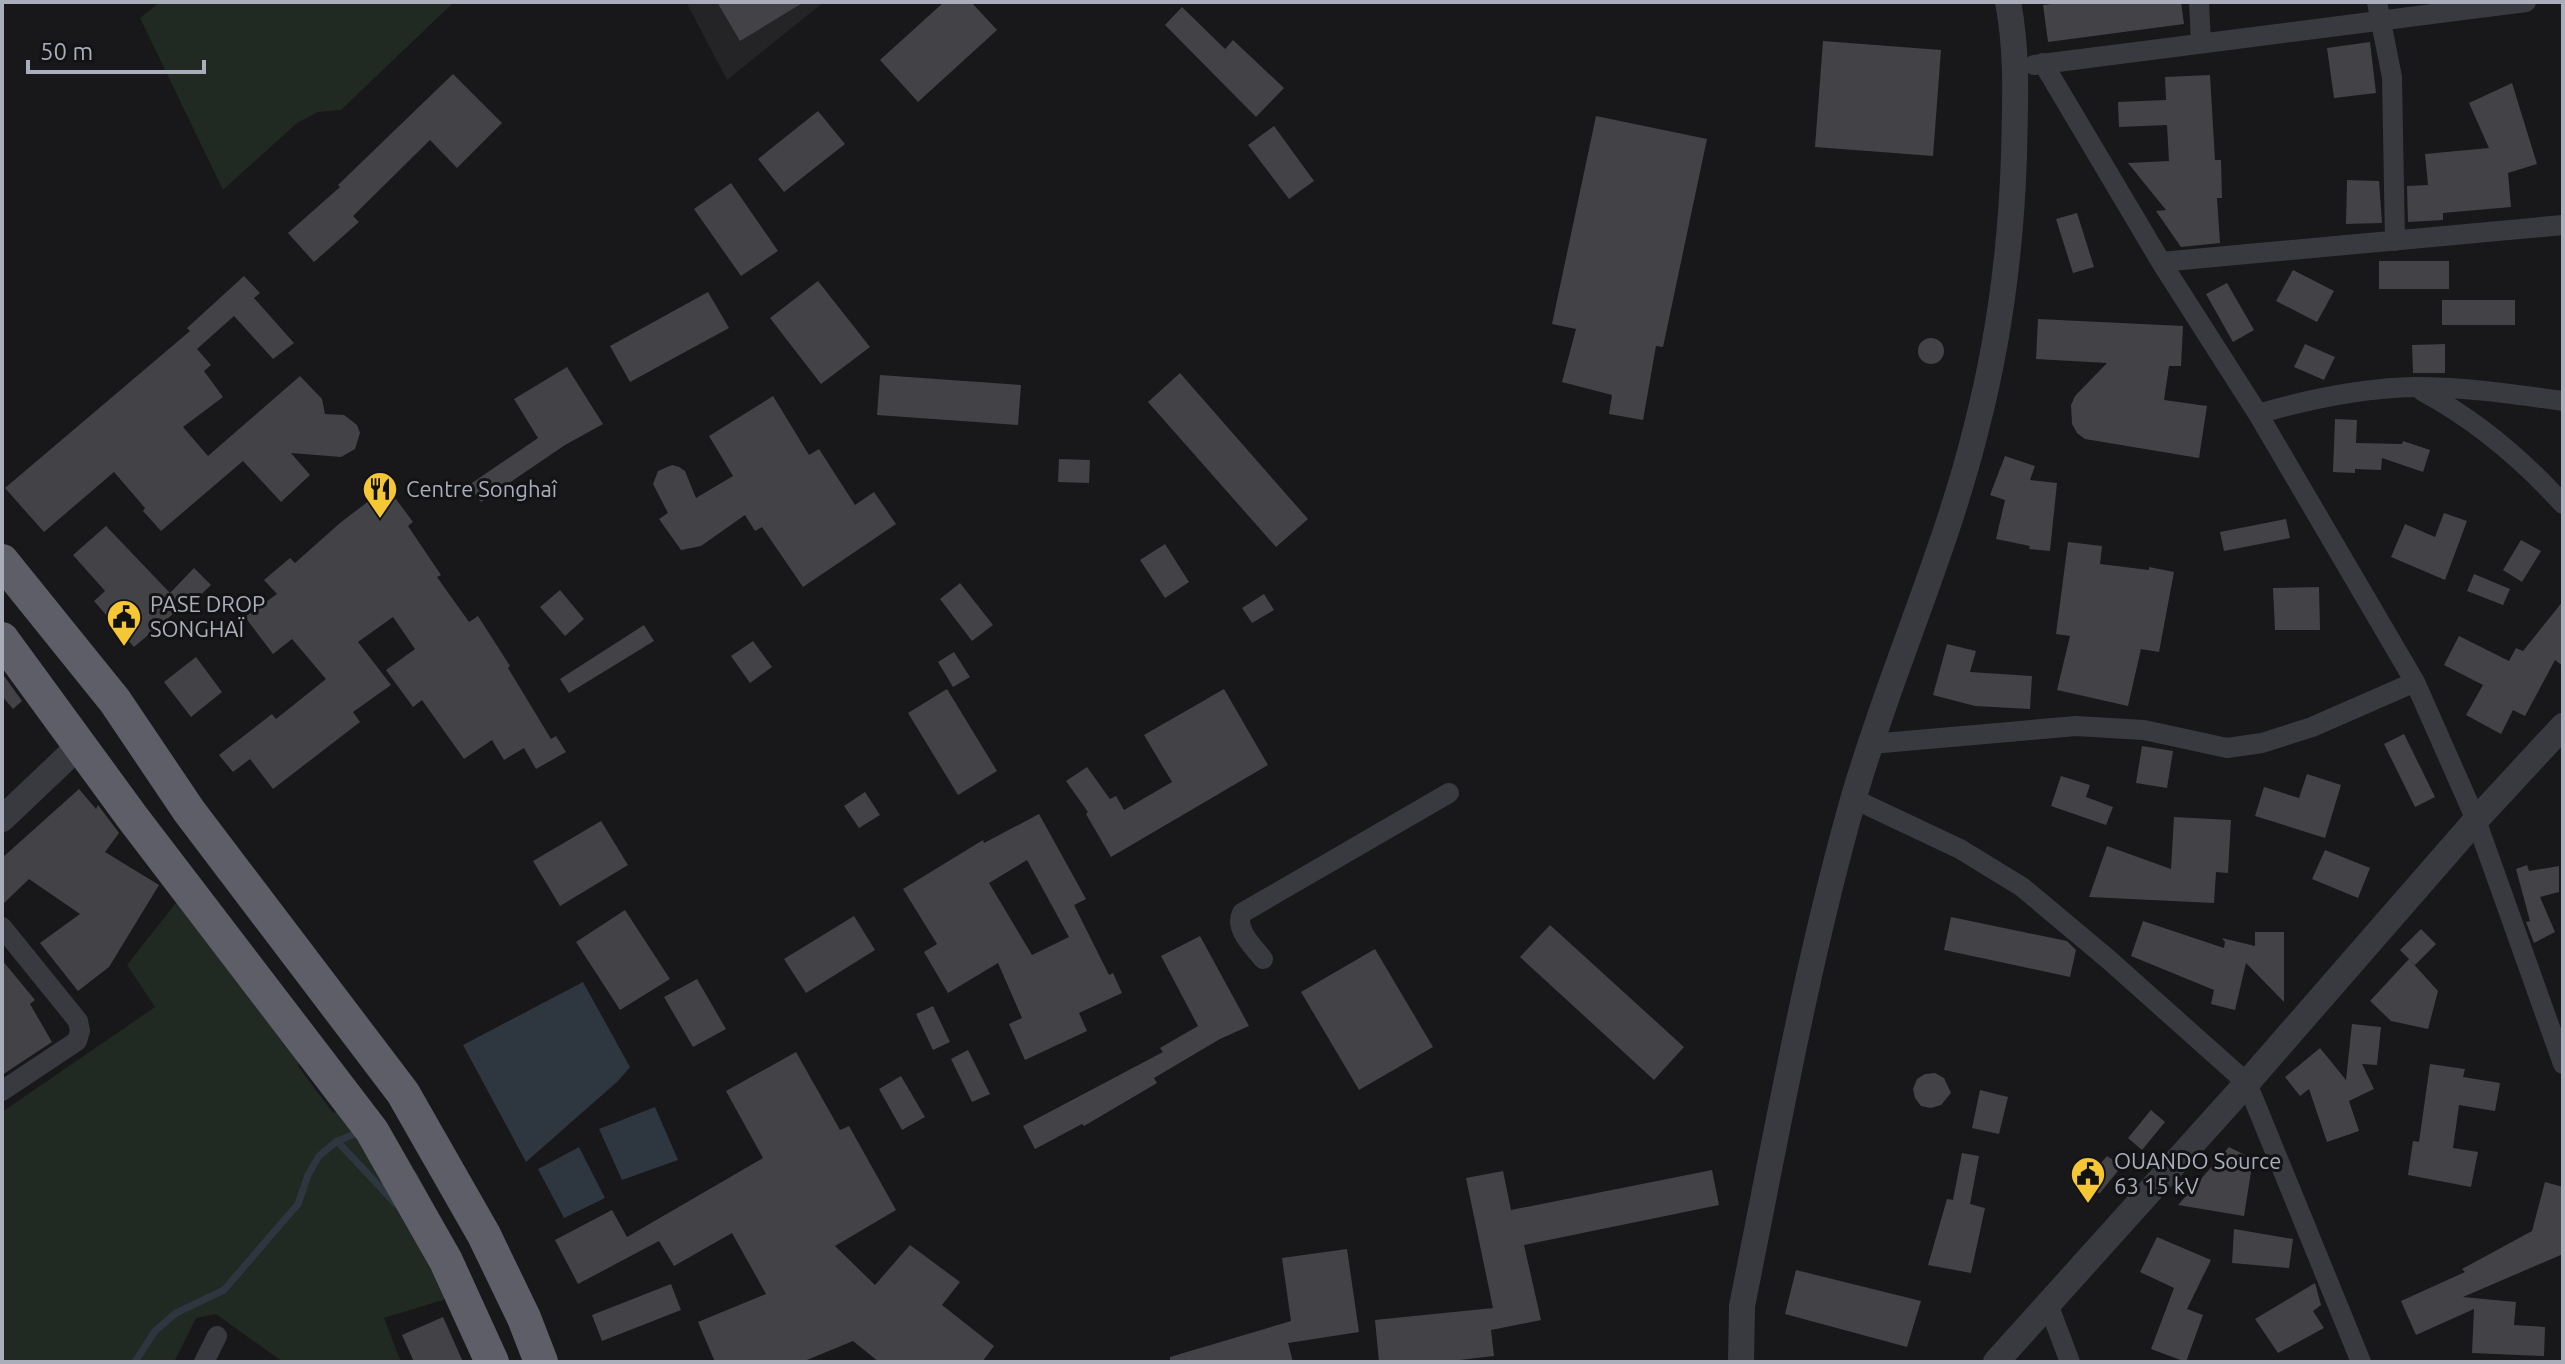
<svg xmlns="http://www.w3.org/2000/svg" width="2565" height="1364" font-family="Ubuntu,sans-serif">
	<rect width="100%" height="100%" fill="#18181a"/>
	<!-- built -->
	<path fill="#242427" d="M686,2H824L727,80Z"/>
	<!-- green -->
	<path fill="#202922" d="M160,2H454L341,110L318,112L297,123L223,190L140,18Z
		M190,885L312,1031L298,1066L333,1113L362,1102L418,1175L473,1286L443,1300L384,1318L401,1362H283L216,1314L196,1318L174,1362H2V1112L155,1007L127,965Z"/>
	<!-- water -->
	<path fill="#2e363f" d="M583,982L630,1067L618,1081L526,1162L463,1045Z
		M655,1107L678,1160L622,1180L599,1129Z
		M579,1147L605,1198L564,1218L538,1169Z"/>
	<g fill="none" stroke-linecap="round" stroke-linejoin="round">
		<!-- stream -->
		<path stroke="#2e363f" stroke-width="7" d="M337,1141L396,1204
			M135,1362L155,1331L176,1313L224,1290L298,1204L308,1175L319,1156L337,1141L355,1134"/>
	</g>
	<!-- building -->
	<path fill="#434347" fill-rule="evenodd" d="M717,2H804L740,41Z
		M944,2H971L997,30L918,102L880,60Z
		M2068,2H2181L2184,24L2048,42L2043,5Z
		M1182,7L1225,49L1233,40L1284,88L1256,117L1165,25Z
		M1823,41L1941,50L1933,156L1815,147Z
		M2370,42L2376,93L2334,98L2327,48Z
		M453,74L502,123L457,168L430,140L353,216L359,222L314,262L288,233L340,187L338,185Z
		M2210,75L2215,160H2221L2222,198H2217L2220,243L2181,247L2156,211L2166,210L2128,163L2169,161L2167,125L2119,127L2118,102L2166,100L2165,77Z
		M2512,83L2537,164L2508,173L2511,207L2443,213V220L2408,222L2407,186L2428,185L2425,154L2489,148L2469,103Z
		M818,111L845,144L784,192L758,159Z
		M1596,116L1707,139L1663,347L1656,346L1643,420L1609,414L1612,395L1562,382L1576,329L1552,324Z
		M1274,126L1314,181L1289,199L1248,145Z
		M2347,180L2379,181L2382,223L2346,224Z
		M731,183L778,251L741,276L694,209Z
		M2077,213L2094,267L2073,273L2056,219Z
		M2379,261H2449V289H2379Z
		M2293,270L2334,291L2317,322L2276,301Z
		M244,276L260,293L254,298L294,343L273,359L234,316L197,349L211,365L204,371L223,397L183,427L208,456L300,376L322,399L325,414L344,415L357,425L360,433L355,449L341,457L291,453L310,475L281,502L243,461L161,531L143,511L145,508L114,472L44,532L5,488L190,331L187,328Z
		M818,281L870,347L821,384L770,318Z
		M2227,283L2254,330L2233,342L2206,294Z
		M708,292L729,328L630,382L610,346Z
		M2442,300H2515V325H2442Z
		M2038,319L2183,326L2181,366H2169L2164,400L2207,406L2199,458L2085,439L2077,433L2072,424L2071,405L2075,396L2107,363L2036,359Z
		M1918 351a13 13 0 1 1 26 0a13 13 0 1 1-26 0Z
		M2305,344L2335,357L2324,380L2294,367Z
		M2445,344V373H2413L2412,345Z
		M567,367L603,424L565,445L481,502L469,485L538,438L514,399Z
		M1180,373L1308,519L1276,547L1148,402Z
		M880,375L1021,385L1018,425L877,415Z
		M773,396L809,455L819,449L855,505L874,492L896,524L803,587L762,527L755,531L745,515L701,546L681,550L659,519L668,513L653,484L658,471L672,465L679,467L685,471L696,498L733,476L709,436Z
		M2335,419L2357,420L2356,443L2402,444L2403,441L2430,450L2423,472L2382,458L2381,470L2355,469V473L2333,472Z
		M2005,456L2035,466L2030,480L2057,483L2050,551L2029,549L2030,546L1996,539L2005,500L1990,495Z
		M1059,459L1090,460L1089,483L1058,482Z
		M387,487L413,522L408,526L441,575L437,577L469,622L478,616L510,666L508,668L551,739L556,736L566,752L536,769L524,748L504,760L492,740L464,759L422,700L413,707L386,670L415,649L393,617L358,642L391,685L353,712L360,722L273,789L250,759L233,772L219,755L272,714L276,719L326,679L292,639L273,654L245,617L277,594L264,580L290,558L295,563L340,523Z
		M2444,513L2467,521L2445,580L2391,557L2405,524L2435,537Z
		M2286,519L2290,538L2224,551L2220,532Z
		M106,526L170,593L194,568L211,585L190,605L187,602L134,647L94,601L105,591L73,555Z
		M2521,540L2541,551L2522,582L2503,570Z
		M2068,542L2102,546L2100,564L2149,570V567L2174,572L2159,652L2141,649L2128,706L2057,690L2070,636L2056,634Z
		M1165,544L1189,582L1165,598L1140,560Z
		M2474,574L2510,589L2503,605L2467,591Z
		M960,583L993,625L972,641L940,599Z
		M2319,587L2320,630H2275L2273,588Z
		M560,590L584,619L565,636L540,607Z
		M1264,594L1274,610L1252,623L1242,608Z
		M2563,601V666L2555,660L2525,716L2513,710L2501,734L2466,715L2483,685L2444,665L2459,636L2509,661L2516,648L2523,651Z
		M644,625L654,641L569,693L560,679Z
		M753,641L772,667L750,683L731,656Z
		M1947,644L1976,651L1970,672L2032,676L2030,709L1975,706L1933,695Z
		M954,652L970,677L953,687L938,662Z
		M196,657L222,692L191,717L164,682Z
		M2,673L22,701L13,709L2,696Z
		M947,689L997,771L958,795L908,713Z
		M1224,689L1268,765L1111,857L1086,814L1088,812L1066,781L1087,767L1110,799L1116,796L1124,810L1172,782L1144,735Z
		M2404,734L2435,797L2415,807L2384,744Z
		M2142,746L2173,751L2167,788L2136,783Z
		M2307,774L2341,785L2325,838L2255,816L2264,787L2299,798Z
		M2061,776L2090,785L2086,797L2113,807L2106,825L2051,806Z
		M79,789L96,809L98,805L119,833L105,852L159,885L109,967L78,991L40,943L80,914L29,879L2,905V858Z
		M865,792L880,815L859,828L844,806Z
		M1039,814L1086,899L1074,905L1109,975L1113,973L1122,993L1079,1013L1087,1031L1025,1060L1009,1024L1022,1018L998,963L948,993L924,952L937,944L903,889L983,840L984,843ZM1027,860L1069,937L1032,955L989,883Z
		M2174,817L2231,820L2228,873L2216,872L2214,903L2089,897L2107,846L2171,869Z
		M601,821L628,865L560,906L533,861Z
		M2325,850L2370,868L2358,898L2312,879Z
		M2527,865L2529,871L2559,866V892L2540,897L2555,932L2534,943L2526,922L2530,921L2516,869Z
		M625,910L670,979L620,1010L576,942Z
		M854,916L875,950L806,993L784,959Z
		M1951,917L2067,941L2076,950L2070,977L1944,950Z
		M2143,921L2224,948L2225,942L2222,938L2255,946V932H2284V1002L2246,963L2235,1010L2211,1004L2214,990L2131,956Z
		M1550,925L1684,1047L1654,1080L1520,957Z
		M2421,929L2436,944L2415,965L2400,950Z
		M1200,936L1249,1026L1220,1039L1154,1078L1157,1083L1084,1126L1082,1124L1035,1149L1023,1126L1163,1052L1160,1048L1198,1026L1161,956Z
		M1375,949L1433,1047L1359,1090L1301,992Z
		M2409,959L2438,991L2428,1029L2391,1021L2370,1001Z
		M2,960L35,1000L30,1004L52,1042L2,1075Z
		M697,979L726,1029L693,1047L664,997Z
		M933,1006L950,1042L933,1050L916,1014Z
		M2352,1024L2381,1027L2377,1065L2362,1064L2374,1089L2349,1101L2359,1131L2327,1142L2309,1089L2300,1096L2285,1077L2320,1048L2346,1080Z
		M968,1050L990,1094L972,1102L951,1059Z
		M796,1052L840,1130L849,1126L896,1210L835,1246L875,1285L910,1245L960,1282L942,1305L994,1346L982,1362H879L853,1341L802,1362H715L698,1322L766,1294L732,1233L674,1266L659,1241L578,1284L555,1240L612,1210L627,1237L763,1158L726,1091Z
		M2430,1064L2465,1069L2463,1077L2500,1083L2495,1111L2459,1105L2453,1148L2478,1152L2471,1187L2408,1175L2413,1141L2419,1142Z
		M1935,1073L1944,1078L1951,1093L1941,1105L1931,1108L1921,1106L1915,1098L1913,1089L1917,1079L1925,1074Z
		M901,1076L925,1117L902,1130L879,1089Z
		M1980,1090L2008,1097L1999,1134L1972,1128Z
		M2151,1110L2165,1122L2142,1150L2128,1138Z
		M2229,1147L2253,1159L2244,1216L2178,1205Z
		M1962,1153L1979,1156L1970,1204L1985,1208L1971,1273L1928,1265L1947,1199L1953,1200Z
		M2107,1156L2122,1166L2100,1193L2078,1190Z
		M1712,1170L1719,1205L1524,1245L1541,1320L1491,1330L1494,1356L1442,1362H1379L1375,1320L1493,1308L1466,1178L1503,1171L1511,1210Z
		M2545,1182L2563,1187V1254L2463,1297L2516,1302L2514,1325L2545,1327L2544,1356L2472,1353L2474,1309L2416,1335L2401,1301L2465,1272L2462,1269L2532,1231Z
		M2234,1229L2293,1239L2289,1268L2232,1263Z
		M2157,1237L2211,1260L2187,1309L2203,1315L2186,1362L2151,1349L2174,1288L2140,1272Z
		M1347,1249L1359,1332L1288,1343L1293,1362H1170V1357L1291,1321L1282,1258Z
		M1796,1270L1921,1301L1907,1347L1785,1314Z
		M2315,1283L2321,1305L2313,1311L2324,1328L2278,1353L2255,1319Z
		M671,1284L681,1310L602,1341L592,1315Z
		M443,1317L463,1362H414L402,1335Z"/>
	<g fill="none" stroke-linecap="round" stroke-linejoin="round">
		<!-- minor -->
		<path stroke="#393a40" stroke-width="20" d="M2199,2L2201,43
			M2377,2L2392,77L2395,241
			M2043,63L2161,262L2258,414L2415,682L2476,820L2563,1064
			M2034,65L2526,2
			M2161,262L2563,225
			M2422,391C2474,419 2523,460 2563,504
			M2258,414C2309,399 2361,388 2415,387C2465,387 2514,394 2563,401
			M1871,744L2076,726L2144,730L2227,748L2262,743L2312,727L2415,682
			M1854,799L1960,849L2022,887L2108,959L2247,1083L2361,1362
			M2,927L78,1021L80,1031L77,1041L2,1091
			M1263,959C1253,946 1234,929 1242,913L1449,793
			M2048,1304L2070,1362
			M204,1362L217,1336"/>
		<!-- tertiary -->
		<path stroke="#393a40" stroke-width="26" d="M2,819L80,745
			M1741,1362L1742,1306C1776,1137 1806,966 1853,800C1889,675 1945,555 1976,429C1999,341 2011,247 2014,156C2015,104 2018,54 2008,2
			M1996,1362L2247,1083L2476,820L2563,726"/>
		<!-- trunk -->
		<path stroke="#5d5e68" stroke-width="34" d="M2,561L115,701L189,811L403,1093L484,1235L524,1318L541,1362
			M2,639L132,817L372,1131L446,1261L492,1362"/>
	</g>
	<!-- icons -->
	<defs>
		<g id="restaurant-pin" transform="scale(1.8)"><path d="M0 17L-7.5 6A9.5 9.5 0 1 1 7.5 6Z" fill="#f5c735" stroke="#131315"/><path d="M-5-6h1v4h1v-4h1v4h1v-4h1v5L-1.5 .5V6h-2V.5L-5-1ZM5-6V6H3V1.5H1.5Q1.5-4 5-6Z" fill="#111"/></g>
		<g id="civic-pin" transform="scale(1.8)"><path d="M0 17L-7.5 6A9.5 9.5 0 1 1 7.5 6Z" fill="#f5c735" stroke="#131315"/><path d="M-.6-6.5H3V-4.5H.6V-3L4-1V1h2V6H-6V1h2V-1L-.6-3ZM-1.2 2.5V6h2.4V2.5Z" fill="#111"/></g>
	</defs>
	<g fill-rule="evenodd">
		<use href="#restaurant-pin" x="380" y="489"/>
		<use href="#civic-pin" x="124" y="617"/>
		<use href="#civic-pin" x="2088" y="1174"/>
	</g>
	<g text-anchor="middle" stroke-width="6" stroke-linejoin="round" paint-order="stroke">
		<!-- poi labels -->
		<g font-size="22" fill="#aaaeba" stroke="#131315" text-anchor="start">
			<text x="406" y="497">Centre Songhaî</text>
			<text x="150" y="612">PASE DROP<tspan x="150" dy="25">SONGHAÏ</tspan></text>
			<text x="2114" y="1169">OUANDO Source<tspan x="2114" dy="25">63 15 kV</tspan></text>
		</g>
	</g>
	<!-- border -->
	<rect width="2565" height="1364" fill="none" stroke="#aaaeba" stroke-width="8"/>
	<!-- scale -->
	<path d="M28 60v12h176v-12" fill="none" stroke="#aaaeba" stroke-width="4"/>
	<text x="40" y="60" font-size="24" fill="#aaaeba" stroke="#131315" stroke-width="6" paint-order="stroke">50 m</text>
</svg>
